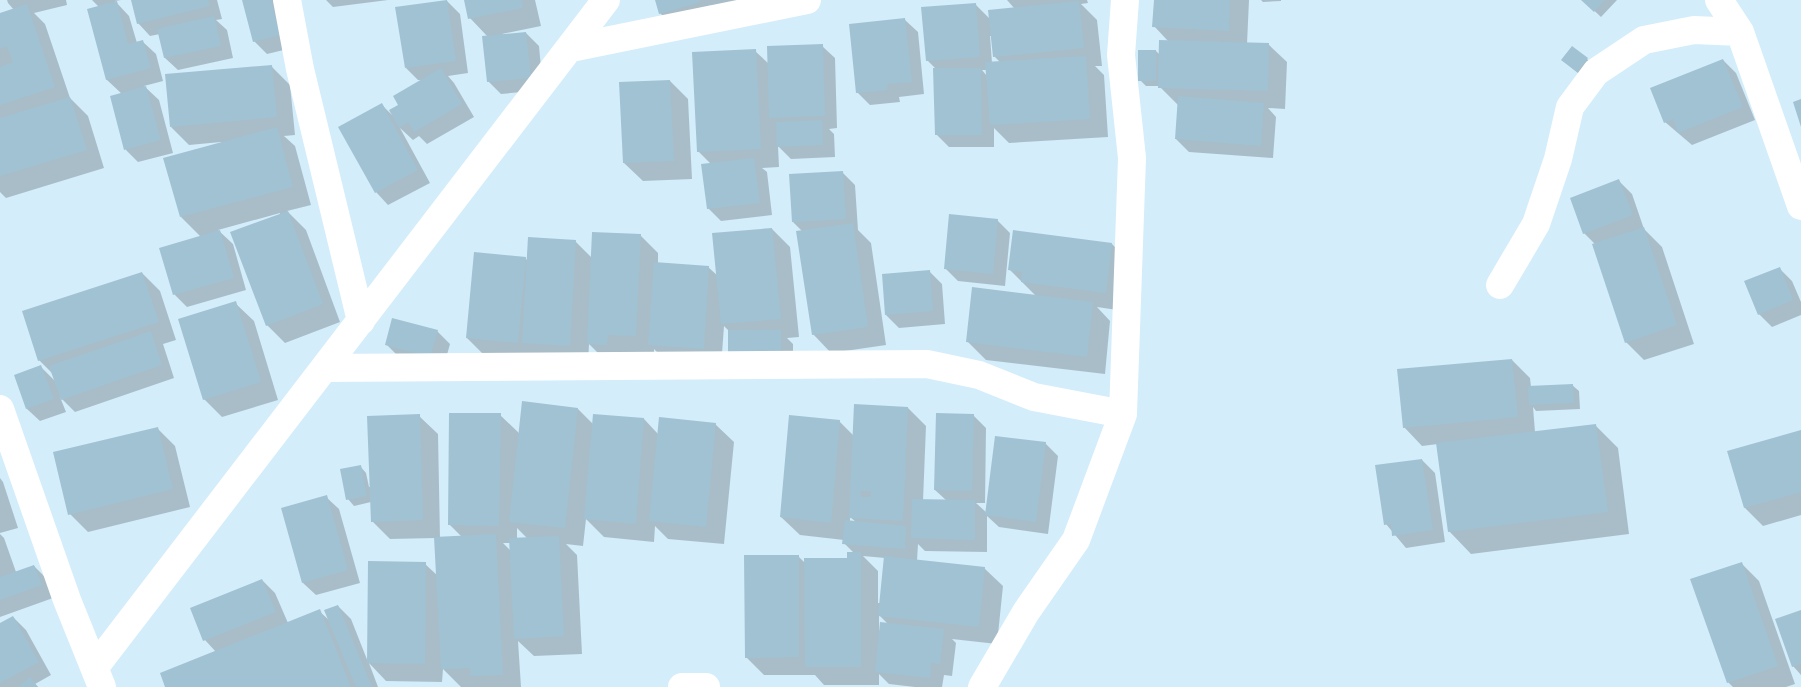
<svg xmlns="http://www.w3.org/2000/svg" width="1801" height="687" font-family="'Roboto Condensed',sans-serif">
	<rect width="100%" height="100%" fill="#d3edfb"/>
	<!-- shadow -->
	<path fill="#0003" fill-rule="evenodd" d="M7,0H66L67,5L34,13L45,24L70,98L88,116L104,168L6,198L0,192V14L14,10L8,3Z
		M92,0H121L115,1L129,16L137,43L143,42L156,54L163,81L144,86L159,100L173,153L138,162L126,150L122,94L107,80L89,10L99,7Z
		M132,0H217L222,19L216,20L227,30L233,58L178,70L165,58L160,34L150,36L138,23Z
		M244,0H280L292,48L267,54L254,41Z
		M326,0H388L333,7Z
		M466,0H535L541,26L502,34L503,35L526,33L539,46L543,90L501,94L488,81V37L470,18Z
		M656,0H764L719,15L709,5L712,15L673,26L660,13Z
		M1007,0H1087L1088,3L1081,4L1097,20L1102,66H1095L1104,75L1108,137L1009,143L994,128V147H949L936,134L935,68L927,60L975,4L990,19L1014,8ZM990,36H992L994,56L1001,63H992ZM982,70H987V76Z
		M1155,0H1249L1247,44H1268L1287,62L1285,109L1268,108L1276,117L1273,158L1189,152L1176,139L1178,105L1159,86H1146L1140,80L1156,51L1160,55L1168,41L1154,26Z
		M1261,0H1281V1L1263,2Z
		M1583,0H1617L1601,17Z
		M447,1L460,14L468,73L448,76L454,83L474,117L427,144L419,136L413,140L400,128L430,183L388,205L376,192L381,104L393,116L400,106L424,80H418L406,68Z
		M905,20L918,32L924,94L899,97L900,102L870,105L857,92Z
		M822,46L835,58L837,128L829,129L834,134L835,157L791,159L778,146L779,167L762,168L767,172L772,215L721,221L708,208L711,164L698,151L755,51L769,64Z
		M1587,59L1593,65L1584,78L1562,60Z
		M1723,60L1736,73L1755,120L1692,145L1665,122Z
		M271,66L290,85L295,135L284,136L295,146L311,205L287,211L306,230L340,322L285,343L267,325L280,213L218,230L233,244L246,290L187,307L175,295L161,249L201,237L181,217L222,143L221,142L189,145L171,127Z
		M670,81L688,99L692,179L643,181L624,163Z
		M842,172L855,185L858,230L871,243L886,345L831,353L813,334L803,232L793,222Z
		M1619,181L1632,194L1644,229L1662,247L1694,344L1644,360L1626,342L1595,244L1584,233L1571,199Z
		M997,220L1010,233L1005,286L958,281L946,269Z
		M772,229L790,247L799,337L787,338L793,344V366L729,331L724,326L721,367L668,363L654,349V354L607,362L589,344L588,364L485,356L467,338L525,258L528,261L576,242L592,258L640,235L658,253V263L708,267L718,276Z
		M1112,244L1130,262L1124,311L1097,307L1110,321L1105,374L986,360L968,342L1036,296L1010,270Z
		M1779,268L1792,281L1801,302V315L1772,327L1759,314Z
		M929,271L942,284L945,324L899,328L886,315Z
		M142,273L160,291L176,340L163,344L174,378L75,412L60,397L66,412L40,421L27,409L15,376L41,367L56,382L53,374L39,360Z
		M235,303L254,321L278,400L222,417L204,399Z
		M437,331L450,344L443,369L399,357L386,344Z
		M1512,360L1530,378L1531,387L1572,385L1579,391L1580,409L1536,411L1533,407L1535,432L1595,425L1618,448L1629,534L1471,554L1449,531L1438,444L1422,446L1404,427Z
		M908,408L926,426L923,501H947L935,490L973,415L986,428L985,503H976L987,513L1045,443L1058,456L1048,534L999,527L987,516V552L925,551L918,544L917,561L984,568L1003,586L997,644L952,639L956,643L952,676L944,675L942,687H915L889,684L879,674V685H824L815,675H764L746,657L798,556L806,564L848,559L854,553L844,543V540L800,535L781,517L839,421L854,436ZM850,517L856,522H850ZM863,556L885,558L880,603H878V571ZM879,615L888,624L880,631H879Z
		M578,409L593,424L644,419L658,434L715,424L734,442L724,544L668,539L655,526L654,542L604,537L586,519L583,546L566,544L577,555L582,654L534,656L518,641L521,687H461L443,669L442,682L386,681L369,663L378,687H167L216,652L205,640L262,580L275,593L288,623L319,611L330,621L338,606L351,619L368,662L425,564L438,576L436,538L390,539L372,521L371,502L354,506L348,499L360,466L366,473L369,487H371L419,416L438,434L440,538L462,537L449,524L500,415L520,434ZM517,528L527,538L517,539ZM503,543H510L511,551Z
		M157,428L175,446L190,507L88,532L70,514Z
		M1801,431V515L1763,526L1745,508L1729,452Z
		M1422,460L1435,473L1445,542L1406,548L1386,524Z
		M0,478L3,482L18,528L0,533Z
		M326,497L339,509L360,583L316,595L303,583Z
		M0,534L4,538L16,572L34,566L47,579L53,598L0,617Z
		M1741,563L1759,581L1795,684L1786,687H1733L1728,682Z
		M1801,612V675L1793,666Z
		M13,617L26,630L51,675L35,684L38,687H0V624Z"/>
	<!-- building -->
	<path fill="#a1c2d3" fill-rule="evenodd" d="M131,0H208L210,6L137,24Z
		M242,0H271L280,35L253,42Z
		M447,0L456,61L405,68L395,7Z
		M464,0H522L523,8L468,19Z
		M655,0H700V2L659,14Z
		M1154,0H1230L1229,31L1152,27Z
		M1581,0H1605L1594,12Z
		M117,1L128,44L143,40L151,68L106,80L87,9Z
		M1079,1L1084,48L993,57L988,10Z
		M976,3L980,57L926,61L921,7Z
		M27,4L55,87L0,105V67L13,62L7,46L0,49V13Z
		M214,16L221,46L164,58L157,29Z
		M905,18L912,82L887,84L888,90L856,93L849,24Z
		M526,32L531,78L487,82L482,36Z
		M1159,40L1269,43L1268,91L1158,88Z
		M823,44L825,116L769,118L767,46Z
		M1572,46L1588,58L1577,72L1561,60Z
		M756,49L761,149L697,152L692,52Z
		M1138,50H1156V81H1138Z
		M1086,56L1090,119L990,125L985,62Z
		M1723,59L1743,107L1678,133L1673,119L1664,123L1650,88Z
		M272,65L277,117L170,127L165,74Z
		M441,68L462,104L414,132L408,122L399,128L389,110L398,105L393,96Z
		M933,68H981L982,135H935Z
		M670,80L674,161L623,163L619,82Z
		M146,86L161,140L124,150L110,96Z
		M1178,96L1264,103L1261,146L1175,139Z
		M70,97L87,150L0,176V118Z
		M1801,99V127L1793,102Z
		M382,103L418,170L375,193L338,127Z
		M822,120L823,145L777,147L776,122Z
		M277,127L293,187L180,217L163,158Z
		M754,158L760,203L707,209L701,164Z
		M843,171L846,219L792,222L789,174Z
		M1619,179L1633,215L1583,234L1570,198Z
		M288,211L323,304L266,326L230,232Z
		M949,214L998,219L993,274L944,269Z
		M853,223L868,327L812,335L796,231Z
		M1644,227L1677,325L1625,343L1592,244Z
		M772,228L781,319L721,324L712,233Z
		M220,230L234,278L173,295L159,248Z
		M1013,230L1112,243L1106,293L1021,282L1022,272L1008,270Z
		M592,232L641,234L636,336L608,335L607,345L587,344Z
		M528,237L576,240L570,346L522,343Z
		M474,252L526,257L518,343L466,338Z
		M654,262L709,266L704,349L648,345Z
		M1780,267L1793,300L1758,315L1744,281Z
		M930,270L933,311L885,315L882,274Z
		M142,272L159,322L38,361L22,311Z
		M972,287L1093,302L1087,357L966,342Z
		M236,301L261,382L203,400L178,319Z
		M392,318L438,330L430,357L385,345Z
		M728,330H781V354H728Z
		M151,331L162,365L61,400L49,366Z
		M1512,359L1518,417L1403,428L1397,369Z
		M41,365L54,399L26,409L14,375Z
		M1573,384L1574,403L1529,405L1528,386Z
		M522,401L578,408L565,528L509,522Z
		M854,404L908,407L903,521L849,518ZM860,491H871V497H861Z
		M449,413H501L499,526L448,525Z
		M936,413L974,414L972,491L934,490Z
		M420,414L423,520L371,522L367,416Z
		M593,414L644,418L636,524L584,519Z
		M789,415L840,420L831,523L780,517Z
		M659,417L716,423L706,527L649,521Z
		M1596,424L1608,512L1448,532L1436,443Z
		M158,427L173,489L68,515L53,452Z
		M1801,430V492L1744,508L1727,451Z
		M995,436L1046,442L1036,522L985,515Z
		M1422,459L1433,530L1392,536L1391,524L1384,525L1375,465Z
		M361,465L367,496L346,500L340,469Z
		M327,495L348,570L302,583L281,508Z
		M912,499L975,500V540L911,538Z
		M845,520L906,526L905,549L842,544Z
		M496,534L503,675L470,676V668L441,669L434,537Z
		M559,536L564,636L514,639L509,538Z
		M847,552H861V667H805L804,558H847Z
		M744,555H799V657L745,658Z
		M884,556L985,567L979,627L878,616Z
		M368,561L426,562L425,664L367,663Z
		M1742,562L1778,666L1727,683L1690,579Z
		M34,565L42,585L0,600V577Z
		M262,579L276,612L203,641L190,608Z
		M338,605L372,687H356L324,610Z
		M320,609L351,687H165L160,673Z
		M1801,610V664L1792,667L1775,619Z
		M13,616L39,662L0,683V623Z
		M880,622L944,629L940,664L931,663L930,678L875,672Z
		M30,677L38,687H18Z"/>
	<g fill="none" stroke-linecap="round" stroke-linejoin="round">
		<!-- minor -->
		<path stroke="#fff" stroke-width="28" d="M287,0L300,69L361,321
			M1719,0L1740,32L1801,206
			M571,48L807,0
			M1500,285L1536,224L1558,159L1570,107L1596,72L1644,40L1694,30L1740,32
			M324,368L927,364L979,375L1034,397L1123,414
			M0,409L67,600L102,687
			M95,667L606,0
			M682,687H706
			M982,687L1026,612L1076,540L1123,414L1132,158L1121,55L1125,0"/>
	</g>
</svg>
